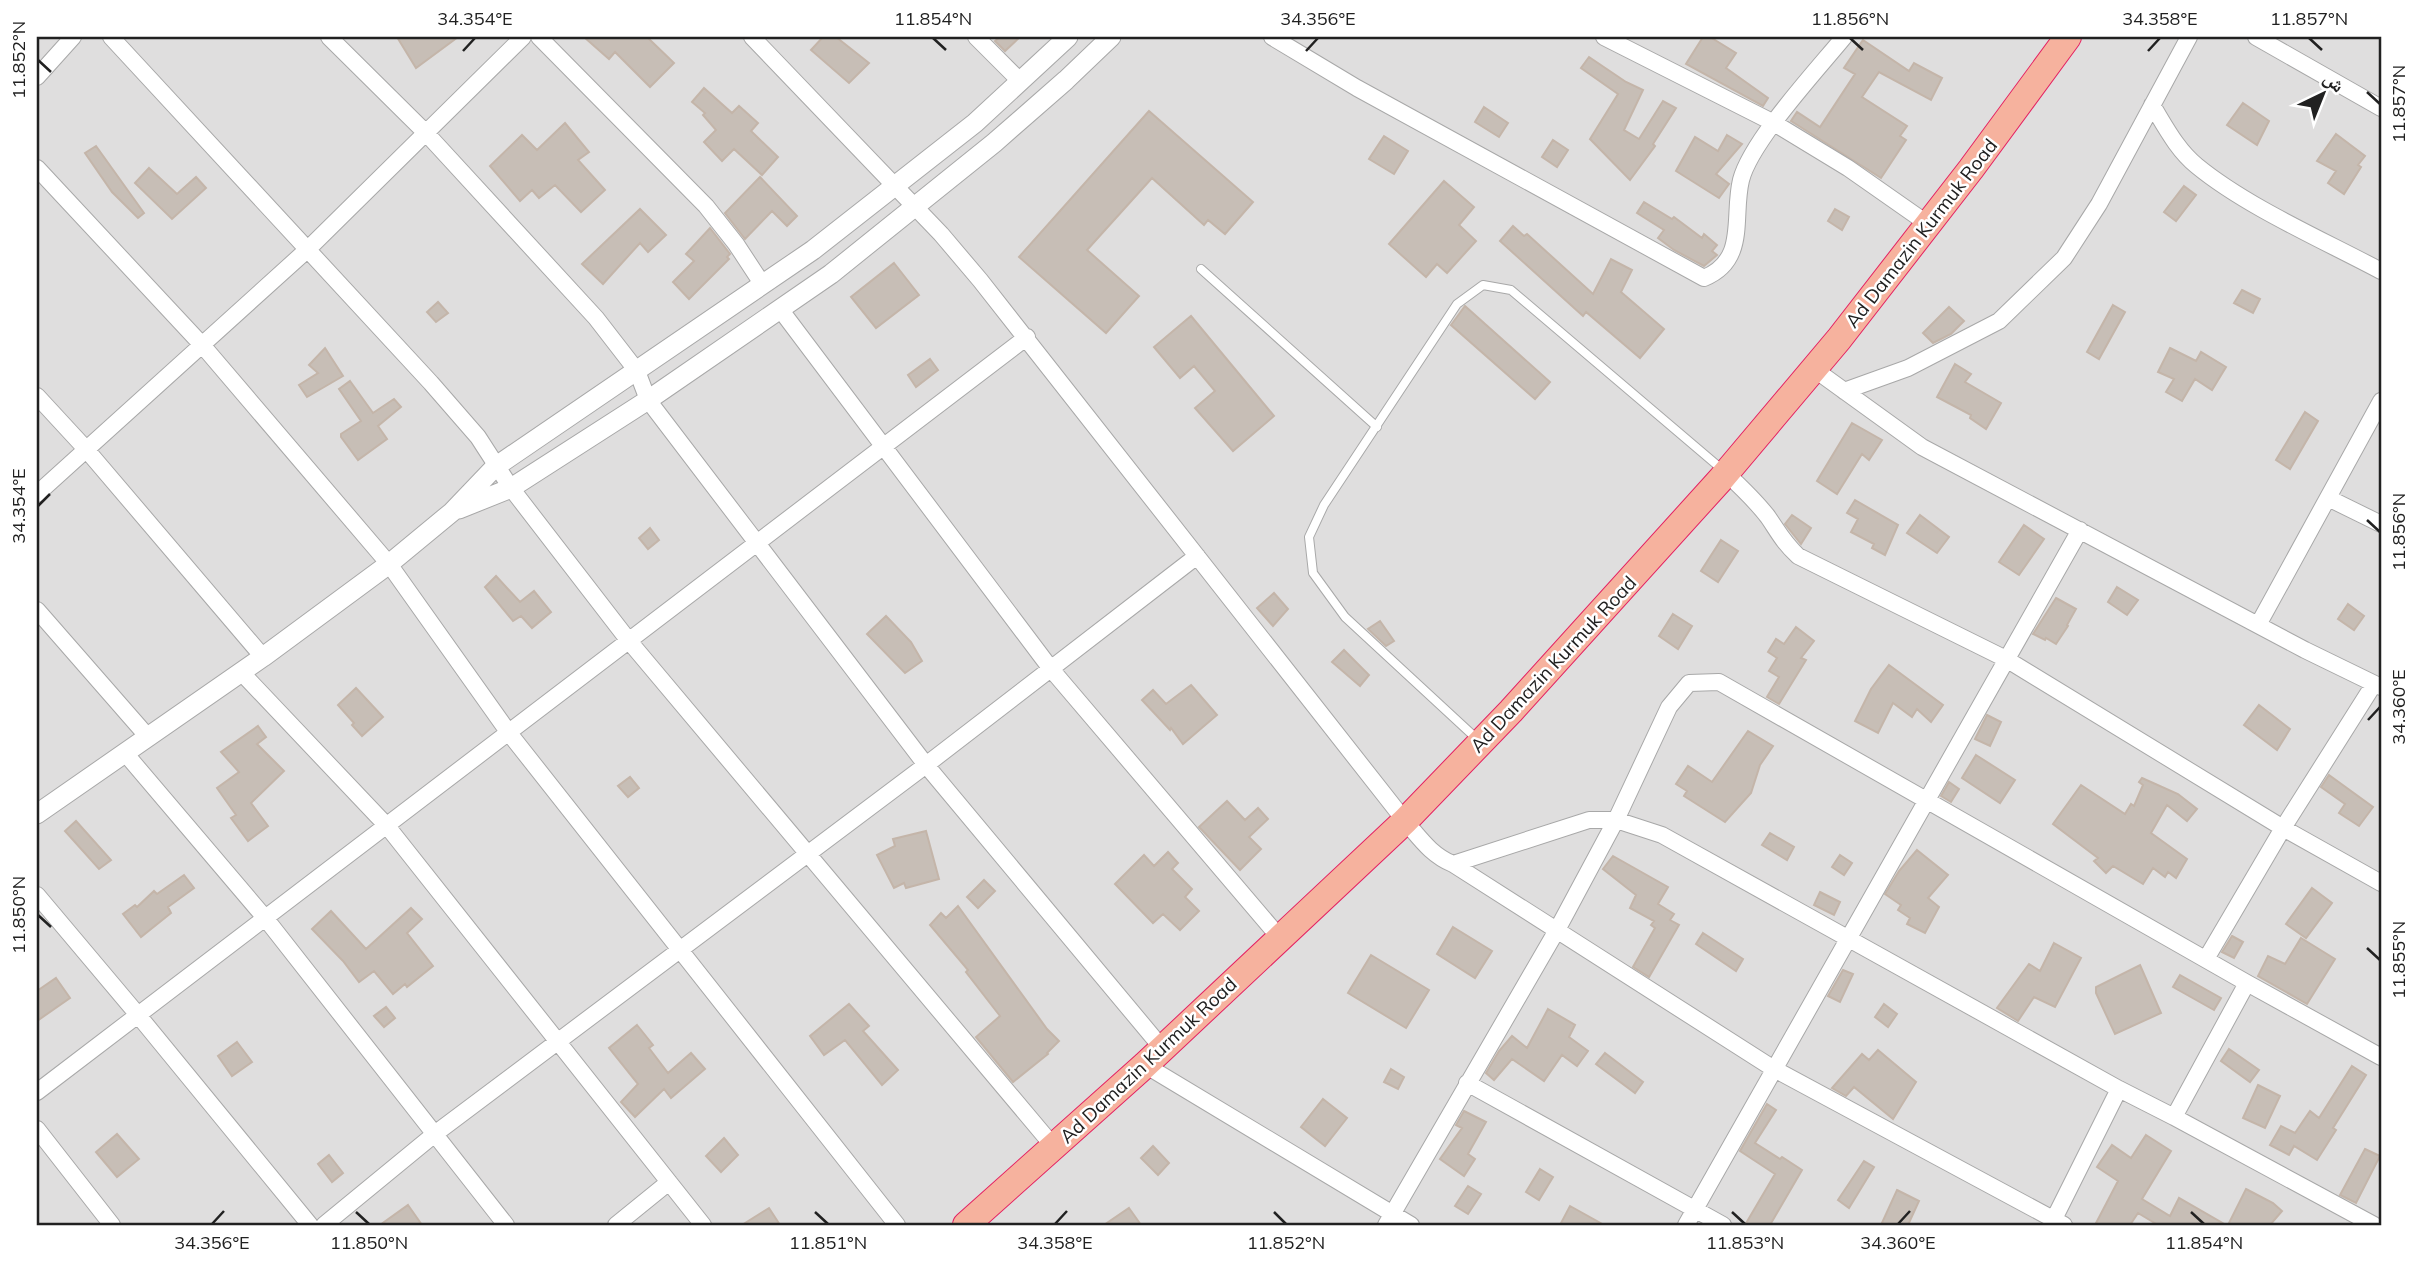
<svg xmlns="http://www.w3.org/2000/svg" width="2418" height="1262" font-family="Mulish,'Noto Naskh Arabic',sans-serif">
	<rect width="100%" height="100%" fill="#f2efe8"/>
	<!-- residential -->
	<path fill="#dfdede" d="M37,37H2381V1225H37Z"/>
	<!-- building -->
	<path fill="#c7beb6" stroke="#c4b5a9" stroke-width="2" d="M397,37H458L416,68Z
		M584,37H647L674,63L650,87L615,52L609,59Z
		M823,37H836L869,63L849,83L811,50Z
		M1000,37H1020L1005,51L995,41Z
		M1703,37H1710L1736,53L1726,68L1768,98L1763,106L1686,64Z
		M1863,40L1909,71L1914,63L1942,78L1931,100L1879,72L1862,97L1907,126L1900,136L1906,140L1881,178L1791,121L1797,112L1820,127L1855,74L1844,68Z
		M1589,57L1626,82L1643,90L1624,130L1639,139L1663,101L1676,108L1653,144L1655,146L1630,180L1590,139L1618,94L1581,68Z
		M704,88L732,113L739,106L758,123L751,131L778,157L762,175L734,149L722,161L704,142L716,130L703,115L705,113L692,102Z
		M2243,103L2269,121L2257,145L2227,125Z
		M1484,107L1508,123L1499,137L1475,122Z
		M1149,111L1253,202L1225,234L1208,220L1204,225L1152,178L1087,250L1139,296L1106,333L1019,257Z
		M565,123L589,152L578,160L605,190L581,212L555,185L539,198L532,190L520,201L490,166L522,135L537,150Z
		M2336,134L2365,156L2358,165L2361,167L2344,194L2328,183L2336,171L2317,161Z
		M1727,135L1742,144L1716,174L1729,184L1719,198L1676,171L1695,137L1718,151Z
		M1384,136L1408,151L1394,174L1369,159Z
		M1553,140L1568,150L1557,167L1542,157Z
		M96,146L144,213L138,218L112,192L85,153Z
		M149,168L177,194L196,177L206,188L172,219L135,183Z
		M760,177L797,216L787,226L772,211L745,239L725,213Z
		M1444,181L1474,207L1459,225L1476,241L1447,273L1437,264L1426,277L1389,244Z
		M2184,186L2196,195L2176,221L2164,212Z
		M1644,202L1672,219L1674,217L1702,238L1704,234L1717,245L1712,251L1717,255L1704,266L1674,250L1658,238L1664,230L1637,213Z
		M640,209L666,235L648,252L640,243L603,284L582,264Z
		M1835,209L1849,217L1842,230L1828,221Z
		M1513,226L1524,236L1527,234L1593,294L1611,259L1632,270L1621,292L1664,329L1640,358L1586,312L1583,316L1500,241Z
		M710,228L730,254L727,257L729,259L689,299L673,282L694,261L686,254Z
		M894,263L919,295L876,328L851,297Z
		M2242,290L2260,299L2253,313L2234,303Z
		M438,302L448,313L436,322L427,312Z
		M2113,305L2125,312L2099,359L2087,352Z
		M1465,306L1550,382L1535,399L1451,325Z
		M1949,307L1964,321L1951,334L1933,343L1923,333Z
		M1191,316L1274,416L1233,451L1195,408L1215,391L1194,366L1180,378L1154,347Z
		M325,348L343,376L307,397L299,385L318,373L309,365Z
		M2170,348L2196,361L2201,352L2226,367L2212,390L2195,379L2182,401L2166,392L2174,379L2158,372Z
		M930,359L938,370L916,387L908,375Z
		M1955,364L1971,374L1965,382L2001,403L1986,429L1970,418L1971,415L1937,397Z
		M350,381L373,413L394,399L401,407L378,426L387,439L358,460L341,437V434L361,421L339,389Z
		M2305,412L2318,421L2290,469L2276,460Z
		M1852,423L1882,440L1869,460L1862,454L1837,494L1817,481Z
		M1855,500L1898,525L1885,555L1872,548L1874,544L1851,532L1858,519L1847,513Z
		M1792,515L1811,528L1801,544L1785,524Z
		M1920,515L1949,537L1937,553L1907,533Z
		M2024,525L2044,539L2019,575L1999,562Z
		M650,528L659,540L648,549L639,538Z
		M1721,540L1738,551L1718,582L1701,571Z
		M496,576L520,602L534,591L551,612L532,628L521,616L513,621L485,587Z
		M2117,587L2138,600L2127,615L2108,602Z
		M1274,593L1288,609L1273,626L1257,608Z
		M2056,598L2076,609L2067,625L2068,626L2056,644L2046,638L2045,640L2033,634Z
		M2348,604L2364,616L2354,630L2338,619Z
		M1673,614L1692,626L1678,649L1659,636Z
		M886,616L911,642L922,661L905,673L867,634Z
		M1380,621L1394,641L1386,646L1368,629Z
		M1796,627L1814,641L1801,658L1806,660L1779,704L1767,697L1779,677L1769,671L1777,658L1768,652L1776,639L1784,644Z
		M1344,650L1369,675L1360,686L1332,662Z
		M1889,665L1943,705L1931,722L1917,709L1912,717L1893,703L1878,733L1855,721L1871,689Z
		M1191,685L1217,715L1183,744L1171,728L1170,730L1142,700L1153,690L1166,704Z
		M356,688L383,717L362,736L352,725L354,723L338,705Z
		M2259,705L2290,729L2277,750L2244,725Z
		M1987,715L2001,722L1990,746L1975,739Z
		M258,726L266,737L257,744L284,771L251,803L268,826L248,841L231,818L236,815L217,788L239,772L221,752Z
		M1748,731L1773,746L1760,765L1751,793L1725,822L1684,796L1687,791L1676,784L1688,766L1712,782Z
		M1976,755L2015,780L2000,803L1962,778Z
		M2329,775L2373,807L2359,826L2339,813L2345,804L2321,787Z
		M630,777L639,788L628,797L618,786Z
		M2142,778L2178,794L2197,809L2187,821L2167,805L2151,833L2187,859L2176,878L2168,872L2165,877L2153,868L2143,884L2113,866L2106,873L2094,861L2098,858L2053,824L2081,785L2125,814L2131,804L2134,806L2143,785L2139,782Z
		M1949,782L1959,789L1951,802L1941,796Z
		M1227,801L1245,820L1258,808L1268,819L1249,837L1261,849L1240,870L1199,827Z
		M76,821L111,860L99,869L65,831Z
		M926,831L939,879L906,888L904,883L894,888L877,855L895,846L893,839Z
		M1770,833L1794,847L1787,860L1762,845Z
		M1917,850L1948,875L1928,898L1939,907L1925,933L1907,924L1910,918L1898,910L1901,905L1885,894L1899,871Z
		M1168,852L1178,863L1172,869L1192,889L1185,897L1199,911L1180,930L1163,914L1153,923L1115,884L1144,855L1154,866Z
		M1840,855L1852,863L1844,875L1832,867Z
		M1613,856L1668,887L1658,904L1674,914L1670,920L1679,925L1649,977L1633,967L1655,928L1651,925L1654,921L1630,908L1636,895L1603,869Z
		M184,875L194,888L168,907L171,913L141,937L123,914L135,905L137,907L154,891L157,894Z
		M984,880L995,891L978,908L967,897Z
		M2312,888L2332,903L2306,938L2286,924Z
		M1820,892L1840,902L1834,915L1814,905Z
		M958,906L1047,1029L1059,1041L1047,1053L1048,1054L1013,1082L976,1037L1000,1016L966,972L968,970L930,925L941,913L946,918Z
		M411,908L422,919L407,933L433,966L407,987L405,984L393,994L374,971L359,982L343,961L312,929L331,911L366,949Z
		M1453,927L1492,951L1475,978L1437,954Z
		M1703,933L1743,959L1736,971L1696,944Z
		M2232,936L2243,942L2234,958L2222,952Z
		M2301,938L2335,959L2307,1004L2258,976L2268,956L2285,964Z
		M2054,943L2081,958L2055,1007L2034,997L2018,1021L1997,1008L2029,964L2040,971Z
		M1371,955L1429,990L1406,1028L1348,993Z
		M2140,965L2161,1013L2115,1034L2096,993V987Z
		M1843,970L1853,974L1840,1002L1828,996Z
		M2180,975L2221,998L2214,1010L2173,987Z
		M56,978L70,998L37,1021V991Z
		M849,1004L869,1026L863,1031L898,1070L882,1085L845,1040L824,1055L810,1036Z
		M1884,1004L1897,1014L1888,1027L1875,1017Z
		M386,1007L395,1018L384,1027L374,1016Z
		M1548,1009L1575,1025L1569,1037L1588,1051L1577,1066L1562,1055L1544,1081L1512,1059L1494,1080L1486,1073L1499,1051L1512,1036L1527,1048Z
		M637,1025L653,1045L649,1048L668,1073L691,1053L705,1069L671,1098L664,1089L635,1117L621,1102L638,1084L609,1048Z
		M237,1042L252,1062L232,1076L218,1056Z
		M2229,1049L2259,1070L2250,1082L2221,1061Z
		M1878,1050L1916,1082L1893,1119L1854,1087L1846,1096L1832,1088L1862,1054L1869,1060Z
		M1605,1053L1643,1082L1635,1093L1596,1064Z
		M2352,1066L2366,1075L2333,1128L2336,1130L2317,1160L2294,1146L2289,1155L2270,1145L2281,1126L2295,1133L2310,1111L2319,1118Z
		M1391,1069L1404,1077L1398,1089L1384,1082Z
		M2258,1085L2280,1096L2265,1128L2243,1118Z
		M1323,1099L1347,1118L1325,1146L1301,1127Z
		M1767,1104L1776,1110L1755,1143L1780,1159L1782,1157L1802,1170L1770,1225H1745L1775,1174L1740,1151Z
		M1464,1111L1486,1122L1468,1154L1475,1159L1464,1176L1440,1159L1462,1128L1456,1125Z
		M117,1134L139,1159L117,1177L96,1152Z
		M2146,1135L2171,1151L2142,1199L2170,1216L2179,1198L2226,1225H2158L2138,1213L2130,1225H2095L2118,1181L2097,1167L2112,1145L2131,1158Z
		M724,1138L738,1155L721,1172L706,1156Z
		M1153,1146L1169,1163L1158,1175L1141,1158Z
		M2365,1149L2380,1156L2356,1203L2340,1195Z
		M329,1155L343,1173L332,1182L318,1164Z
		M1864,1161L1874,1167L1849,1208L1838,1200Z
		M1540,1169L1553,1177L1539,1200L1526,1192Z
		M1468,1186L1481,1194L1468,1214L1455,1206Z
		M2246,1189L2273,1203L2282,1211L2270,1225H2228Z
		M1897,1190L1919,1201L1908,1225H1881Z
		M408,1205L422,1225H380Z
		M1570,1206L1604,1225H1560Z
		M769,1208L780,1225H742Z
		M1129,1208L1141,1225H1104Z"/>
	<g fill="none" stroke-linecap="round" stroke-linejoin="round">
		<!-- service casing -->
		<g stroke="#a8a8a8" stroke-width="10">
			<path id="service" d="M1201,269L1377,427
				M1477,739L1345,617L1313,573L1309,537L1324,505L1457,304L1483,285L1511,290L1724,471"/>
		</g>
		<!-- minor casing -->
		<g stroke="#a8a8a8" stroke-width="18">
			<path id="minor" d="M111,37L431,383L478,437L511,488L629,641L1054,1147
				M329,37L426,133L596,318L637,371L648,400L926,765L1162,1048
				M539,37L706,206L736,244L763,285
				M752,37L941,234L980,280L1405,821C1420,838 1431,855 1453,864L1589,820H1616L1662,835L2119,1089L2174,1117L2374,1225
				M976,37L1020,81
				M1272,37L1357,88L1704,278C1748,260 1732,217 1741,180C1751,141 1817,70 1844,37
				M1604,37L1774,123L1848,168L1928,224
				M2256,37L2381,108
				M37,77L73,37
				M2152,105C2165,126 2177,150 2197,166C2247,207 2323,240 2381,271
				M37,168L203,346L389,564L509,733L897,1225
				M780,309L1051,669L1280,938
				M1814,369L1922,447L2305,650L2381,687
				M1844,391L1908,368L1999,321L2064,258L2099,204L2189,37
				M37,396L85,448L263,657
				M1726,473C1741,487 1756,501 1768,517C1779,533 1783,542 1798,556L2006,659L2283,828L2381,883
				M37,494L308,249L523,37
				M2328,498L2381,524
				M37,610L148,737
				M2258,625L2381,401
				M241,672L387,826L703,1225
				M125,753L266,919L506,1225
				M1453,864L1774,1069L2064,1225
				M37,895L138,1015L310,1225
				M2206,959L2283,828L2374,684
				M1145,1065L1411,1225
				M1467,1083L1723,1225
				M37,1092L1027,337
				M2174,1117L2247,983
				M37,1129L112,1225
				M324,1225L436,1133L926,765L1197,556
				M616,1225L669,1182
				M1386,1225L1557,930L1616,820L1669,707L1689,683L1719,682L2247,983L2381,1057
				M1686,1225L2080,530
				M2051,1225L2119,1089"/>
		</g>
		<!-- tertiary casing -->
		<g stroke="#a8a8a8" stroke-width="21">
			<path id="tertiary" d="M459,509L511,488L648,400L831,274L994,143L1066,80L1111,37
				M37,814L263,657L389,564L452,512L495,467L813,250L975,123L1068,37"/>
		</g>
		<!-- trunk casing -->
		<g stroke="#e42162" stroke-width="28">
			<path id="trunk" d="M966,1225L1145,1065L1405,821L1511,711L1721,479L1839,339L1971,169L2068,37"/>
		</g>
		<!-- service -->
		<use href="#service" stroke="#fff" stroke-width="8"/>
		<!-- minor -->
		<use href="#minor" stroke="#fff" stroke-width="16"/>
		<!-- tertiary -->
		<use href="#tertiary" stroke="#fff" stroke-width="19"/>
		<!-- trunk -->
		<use href="#trunk" stroke="#f6b29e" stroke-width="26"/>
	</g>
	<!-- ticks -->
	<path fill="none" stroke="#212121" stroke-width="2.5" d="M933,38L946,50M1850,38L1863,50M2309,38L2322,50M463,51L475,38M1306,51L1318,38M2148,51L2160,38M38,60L51,72M2367,92L2380,104M38,506L50,494M2367,520L2380,532M2368,720L2380,707M38,915L51,927M2367,948L2380,960M356,1212L369,1224M815,1212L828,1224M1274,1212L1286,1224M1732,1212L1745,1224M2191,1212L2204,1224M212,1224L224,1211M1055,1224L1067,1211M1898,1224L1910,1211"/>
	<g text-anchor="middle" stroke-width="5" stroke-linejoin="round" paint-order="stroke">
		<!-- street labels -->
		<g font-size="19" fill="#212121" stroke="#fff">
			<text transform="translate(1921 233) rotate(-52)" y="7">Ad Damazin Kurmuk Road</text>
			<text transform="translate(1553 664) rotate(-47)" y="7">Ad Damazin Kurmuk Road</text>
			<text transform="translate(1148 1060) rotate(-43)" y="7">Ad Damazin Kurmuk Road</text>
		</g>
	</g>
	<!-- border -->
	<rect width="2418" height="1262" fill="none" stroke="#ffffff" stroke-width="77"/>
	<!-- north arrow -->
	<g transform="translate(2323 94) rotate(43)" stroke="#ffffff" stroke-width="5" paint-order="stroke">
	<path d="M0-5L12 26L0 18L-12 26Z" fill="#212121"/>
	<text y="-10" font-size="19" font-weight="bold" text-anchor="middle" fill="#212121">ش</text>
	</g>
	<rect x="38" y="38" width="2342" height="1186" fill="none" stroke="#212121" stroke-width="2.5"/>
	<g font-size="18" text-anchor="middle" fill="#212121">
		<text x="475" y="25">34.354°E</text>
		<text x="933" y="25">11.854°N</text>
		<text x="1318" y="25">34.356°E</text>
		<text x="1850" y="25">11.856°N</text>
		<text x="2160" y="25">34.358°E</text>
		<text x="2309" y="25">11.857°N</text>
		<text transform="translate(19 60) rotate(-90)" y="6">11.852°N</text>
		<text transform="translate(2399 104) rotate(-90)" y="6">11.857°N</text>
		<text transform="translate(19 506) rotate(-90)" y="6">34.354°E</text>
		<text transform="translate(2399 532) rotate(-90)" y="6">11.856°N</text>
		<text transform="translate(2399 707) rotate(-90)" y="6">34.360°E</text>
		<text transform="translate(19 915) rotate(-90)" y="6">11.850°N</text>
		<text transform="translate(2399 960) rotate(-90)" y="6">11.855°N</text>
		<text x="212" y="1249">34.356°E</text>
		<text x="369" y="1249">11.850°N</text>
		<text x="828" y="1249">11.851°N</text>
		<text x="1055" y="1249">34.358°E</text>
		<text x="1286" y="1249">11.852°N</text>
		<text x="1745" y="1249">11.853°N</text>
		<text x="1898" y="1249">34.360°E</text>
		<text x="2204" y="1249">11.854°N</text>
	</g>
</svg>
